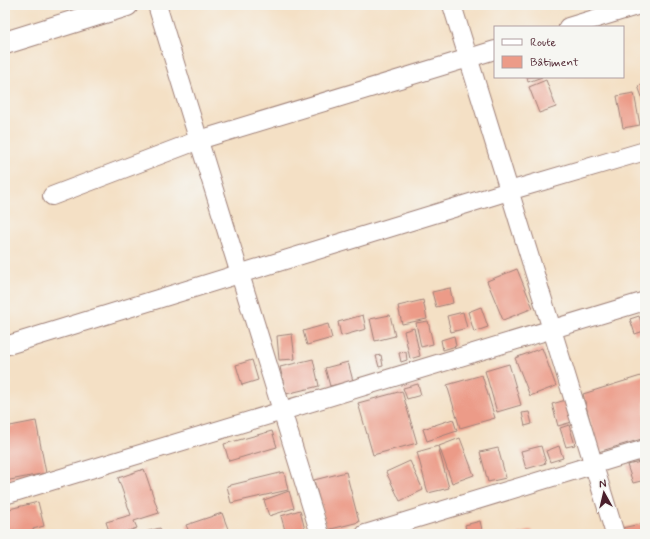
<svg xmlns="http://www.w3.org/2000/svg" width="650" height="539" font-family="Mynerve,sans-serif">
	<rect width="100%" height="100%" fill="#f6f6f2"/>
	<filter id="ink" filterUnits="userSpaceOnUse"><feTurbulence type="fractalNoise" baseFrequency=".025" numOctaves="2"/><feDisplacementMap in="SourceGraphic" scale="8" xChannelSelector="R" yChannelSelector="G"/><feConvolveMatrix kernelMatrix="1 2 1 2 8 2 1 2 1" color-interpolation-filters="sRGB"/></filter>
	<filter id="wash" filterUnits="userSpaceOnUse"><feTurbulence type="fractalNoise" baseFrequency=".012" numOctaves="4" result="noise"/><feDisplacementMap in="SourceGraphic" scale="16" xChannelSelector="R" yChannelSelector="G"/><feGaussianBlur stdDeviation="0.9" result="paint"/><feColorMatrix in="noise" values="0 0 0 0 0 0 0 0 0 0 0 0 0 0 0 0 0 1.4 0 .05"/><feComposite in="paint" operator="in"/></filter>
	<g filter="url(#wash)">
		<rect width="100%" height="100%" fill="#f4e0c5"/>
		<g id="blocks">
			<!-- building -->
			<path fill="#ec9b88" d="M527,77H542L528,82Z
				M546,80L556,107L539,113L529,87Z
				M645,84V105L638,86Z
				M634,93L640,125L623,128L617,96Z
				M517,269L533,308L503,320L487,281Z
				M450,288L453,303L436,307L432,292Z
				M423,300L427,319L402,324L398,306Z
				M481,307L488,327L474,332L468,312Z
				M463,312L467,328L451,332L447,316Z
				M363,315L366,329L341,336L338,322Z
				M390,315L395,336L375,341L370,319Z
				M639,316L644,331L635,334L630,319Z
				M428,321L433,344L421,347L416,323Z
				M328,324L332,338L307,345L303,331Z
				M414,328L420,356L410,359L404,331Z
				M292,334L295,359L279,360L277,336Z
				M454,336L456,346L443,350L441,340Z
				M542,348L556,386L530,396L515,358Z
				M406,352L407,360L401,362L399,353Z
				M381,355L383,366L379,367L376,356Z
				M313,359L319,386L286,394L280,367Z
				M252,360L258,380L242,385L236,365Z
				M348,362L353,381L330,386L325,368Z
				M509,364L521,405L497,412L485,371Z
				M482,375L495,418L460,428L447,385Z
				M644,375L645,438L598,452L583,394Z
				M418,384L421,395L407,399L403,388Z
				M402,391L417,443L373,455L358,403Z
				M566,400L572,422L558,426L552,404Z
				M529,412L532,424L525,426L522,413Z
				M453,419L457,431L427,441L423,429Z
				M36,421L46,473L5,481V427Z
				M569,425L575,445L566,447L560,428Z
				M272,431L277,447L229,461L224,444Z
				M460,438L474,475L452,483L439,446Z
				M438,446L449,488L428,493L417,452Z
				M541,446L546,463L526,469L521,451Z
				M559,446L563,458L550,462L546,451Z
				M498,448L506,478L488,482L480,452Z
				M410,461L423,490L400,501L386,472Z
				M645,461V480L633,483L627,465Z
				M144,469L159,513L134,521L137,528L119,534H110L106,522L131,515L118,478Z
				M284,472L288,490L231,503L227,486Z
				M346,472L359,522L327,530L314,480Z
				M289,491L294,508L269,516L264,500Z
				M38,502L44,526L33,529L34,534H5V510Z
				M300,510L306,534H286L281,516Z
				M222,513L228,529L214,534H190L186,525Z
				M480,521L483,534H467L465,525Z
				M645,523V534H623L622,528Z
				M160,528L162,534H142L141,533Z
				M532,530L533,534H518Z"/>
		</g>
	</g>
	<g filter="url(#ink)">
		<use href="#blocks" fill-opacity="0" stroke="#9f8078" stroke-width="1"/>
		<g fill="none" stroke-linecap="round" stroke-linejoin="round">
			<!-- minor casing -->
			<g stroke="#9f8078" stroke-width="20">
				<path id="minor" d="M157,5L320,534
					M452,5L615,534
					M568,27L640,5
					M52,196L199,140L495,50
					M5,346L509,191L645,151
					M5,495L645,301
					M365,534L645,449"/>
			</g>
			<!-- tertiary casing -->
			<g stroke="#9f8078" stroke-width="24">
				<path id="tertiary" d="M5,43L127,5"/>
			</g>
			<!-- minor -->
			<use href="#minor" stroke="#fff" stroke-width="18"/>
			<!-- tertiary -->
			<use href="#tertiary" stroke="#fff" stroke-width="22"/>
		</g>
	</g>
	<!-- margin -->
	<rect width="650" height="539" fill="none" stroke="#f6f6f2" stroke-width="20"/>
	<!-- legend -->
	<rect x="494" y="26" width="130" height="52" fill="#f6f6f2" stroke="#b1a0a2"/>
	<rect x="502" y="39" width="20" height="6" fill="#ffffff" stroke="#b1a0a2"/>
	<text x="530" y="46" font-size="12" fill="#4a1f2b">Route</text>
	<rect x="502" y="56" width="20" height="12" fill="#ec9b88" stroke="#b1a0a2"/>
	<text x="530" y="66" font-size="12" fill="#4a1f2b">Bâtiment</text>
	<!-- north arrow -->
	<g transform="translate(604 493) rotate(352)" stroke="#f6f6f2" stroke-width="3" paint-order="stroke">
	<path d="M0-3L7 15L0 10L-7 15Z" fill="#4a1f2b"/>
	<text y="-6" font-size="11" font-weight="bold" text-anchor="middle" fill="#4a1f2b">N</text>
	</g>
</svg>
